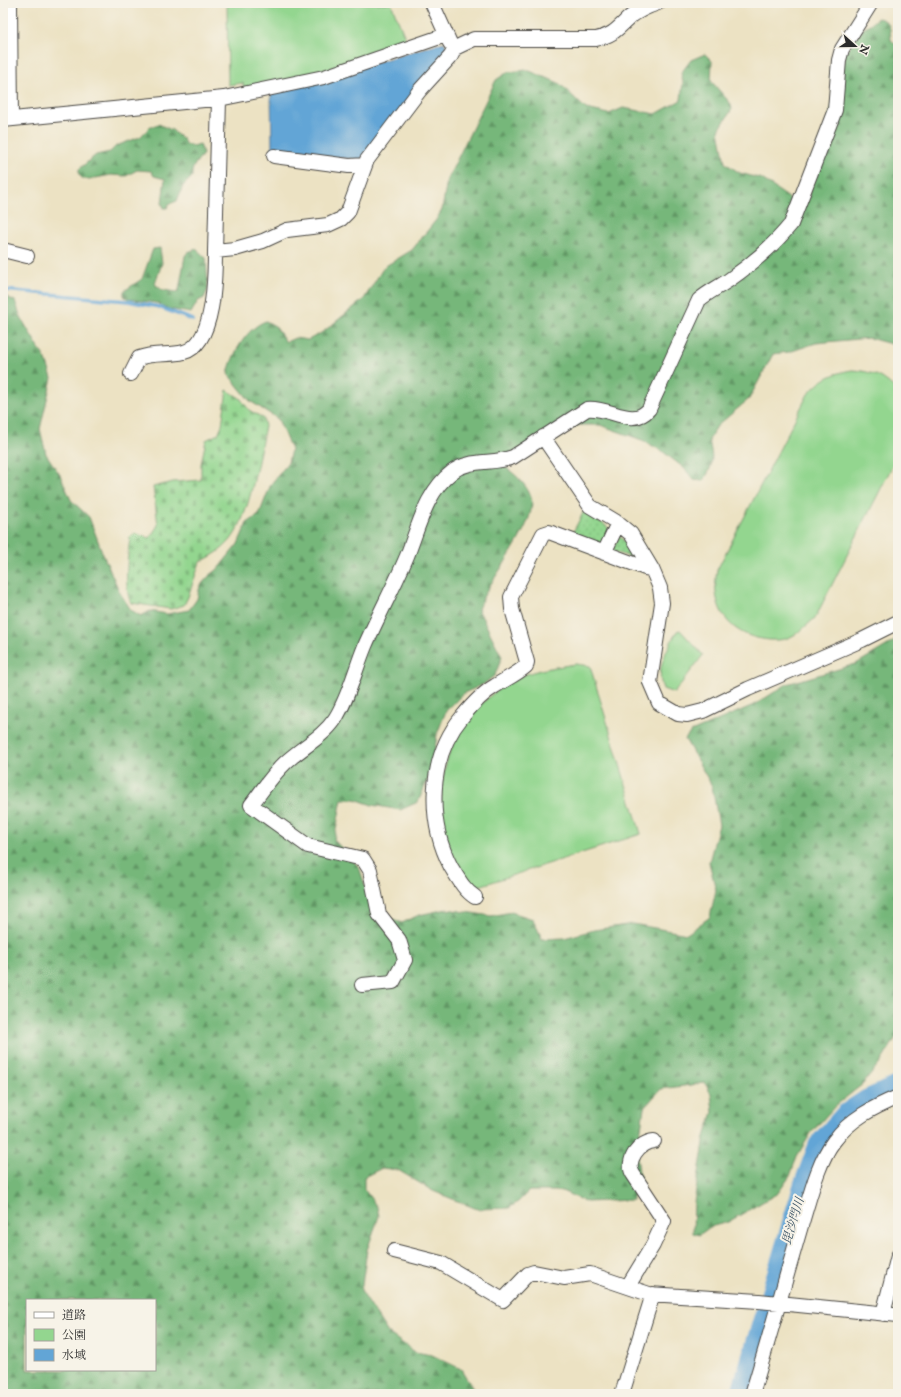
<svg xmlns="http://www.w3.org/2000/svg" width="901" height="1397" font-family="'IM FELL English','Noto Serif JP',serif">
	<defs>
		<pattern id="grass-dots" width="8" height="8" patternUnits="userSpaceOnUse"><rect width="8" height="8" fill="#93d68f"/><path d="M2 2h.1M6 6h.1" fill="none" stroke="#7fb87c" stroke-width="1.8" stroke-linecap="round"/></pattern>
		<pattern id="forest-firs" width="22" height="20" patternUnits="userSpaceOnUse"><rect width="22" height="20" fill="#76b77a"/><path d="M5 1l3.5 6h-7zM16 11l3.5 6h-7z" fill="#619564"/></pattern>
		<pattern id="cemetery-stones" width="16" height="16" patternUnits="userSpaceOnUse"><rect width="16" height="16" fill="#93d68f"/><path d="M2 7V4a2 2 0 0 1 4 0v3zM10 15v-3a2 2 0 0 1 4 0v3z" fill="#7fb87c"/></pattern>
	</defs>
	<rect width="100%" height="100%" fill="#f7f3e8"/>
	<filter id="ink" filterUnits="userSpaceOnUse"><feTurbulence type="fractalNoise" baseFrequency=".025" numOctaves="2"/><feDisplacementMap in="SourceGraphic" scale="8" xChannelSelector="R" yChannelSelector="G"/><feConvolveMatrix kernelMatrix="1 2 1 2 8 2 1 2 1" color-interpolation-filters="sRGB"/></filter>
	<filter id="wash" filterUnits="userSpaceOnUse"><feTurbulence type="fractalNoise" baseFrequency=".012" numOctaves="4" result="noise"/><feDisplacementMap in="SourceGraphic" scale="16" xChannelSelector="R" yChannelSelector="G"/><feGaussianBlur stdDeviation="0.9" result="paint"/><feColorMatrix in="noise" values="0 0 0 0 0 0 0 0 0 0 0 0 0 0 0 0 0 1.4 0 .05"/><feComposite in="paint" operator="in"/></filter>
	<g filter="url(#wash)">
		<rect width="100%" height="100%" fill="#ece2c3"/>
		<!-- grass -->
		<path fill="url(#grass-dots)" stroke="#5f805d" d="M584,511C590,517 605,523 609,529L601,545L572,534Z
			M619,536L634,550L636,554L633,558L612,551Z"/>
		<!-- forest -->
		<path fill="url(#forest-firs)" stroke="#507152" fill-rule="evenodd" d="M878,18C891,21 890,28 891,40L898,46V348L891,344L869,338L816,343L789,352L773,354L749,399L717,426L709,440C713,459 714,465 703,481L694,480L684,468L662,451L642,440L600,425H578L502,465C514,473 526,483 531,497C538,519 500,568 489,587C484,594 481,602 478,609L502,657L495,675L484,684L464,693L446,711L437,734L432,770L418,802L400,810L372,805L355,799H342L334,840L359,867L367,892L384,916L402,923L419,915L447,909L491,916L511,912L533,919L542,939L564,938L594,930L633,924L687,934L710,917L716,890L709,862L719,825L712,786L685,739L691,732L756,704L787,684L856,664L898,639V1034L881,1062L863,1084L835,1106L811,1133L797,1156L790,1176L778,1193L728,1222L710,1227L699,1235L693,1233L694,1202L705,1137L713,1112L711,1094L705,1083L661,1089L644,1108L637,1157L640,1179L632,1200L586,1202L562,1191H529L519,1201L509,1208L477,1209L433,1191L398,1170L382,1168L364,1177V1189L377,1207L379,1216L367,1250L361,1291L388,1333L415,1352L432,1355L461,1369L476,1394H3V295L15,301L21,318L46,360L52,378L40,429L46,454L60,475L71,500L89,517L104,557L120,593L131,610L141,616L150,611L167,614L189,610L197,599L200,586L209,576L217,570L238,544L247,523L259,515L271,484L288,463L291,450L278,419L250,401L228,374C232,355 246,328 266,321L275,326L286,342L295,338L308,340L323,332L364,299L384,267L412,250L436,220L442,210L447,180L496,80L508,72L527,70L559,83L586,109L609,114L623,108L656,114L681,100L683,82L681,73L691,60L705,54L712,61L711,81L731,104L732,109L719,130L725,163L740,173L762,179L793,201L808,197L846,52L861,31ZM27,1300H155V1370H27Z
			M159,124C164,127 167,128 172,130C176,133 177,136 183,138L185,144L193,146L200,144L203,154C197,162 191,166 192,177L183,186L177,201L169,204L167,208H164L162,203L165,179L154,176L151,171L137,170L126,176L111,175L90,179H83L79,175V169L96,155L110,152L116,146L140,137L150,127Z
			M160,248L162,263L155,284L162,290L177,292L179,290L185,256L188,252L196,249L206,258L208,289L204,298L198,301L191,313L169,309L157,303L128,299L124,296V291L142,279L153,249Z"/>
		<!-- cemetery -->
		<path fill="url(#cemetery-stones)" stroke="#5f805d" d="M227,390L240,398L249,410L263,418L265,426C258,458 250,520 228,543C220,552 210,557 200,562L188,597L184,605L171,609L131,603C123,588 128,555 130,537L134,533L150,538L158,525L153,487L173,482L201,480V464L206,440L218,434L222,425Z"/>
		<!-- green -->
		<path fill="#93d68f" stroke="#5f805d" d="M227,3H391L408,45L340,68L244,91L243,83L228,85Z
			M852,370C872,371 885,377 898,392V455L815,618C806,626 796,636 785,639C775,641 767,640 757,638C724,630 711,603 717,570L808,394C821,379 833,373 852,370Z
			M680,630L703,655L674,693L663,689C655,668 667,650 677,631Z
			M576,664L590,666L641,834L473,888C459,869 446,847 442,823C440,816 441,808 441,802C441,747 470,702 519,677C537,669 557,667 576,664Z"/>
		<!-- water -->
		<path fill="#62a5d6" stroke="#466880" d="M444,42L450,52L360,160L272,151L271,94Z"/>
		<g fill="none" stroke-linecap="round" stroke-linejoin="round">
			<!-- stream -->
			<path stroke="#62a5d6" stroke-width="3.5" d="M3,290L128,301L159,307L193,320"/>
			<!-- river -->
			<path stroke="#62a5d6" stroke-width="21" d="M741,1394L804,1185L819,1145L846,1114L867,1100L898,1086"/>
		</g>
	</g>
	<g filter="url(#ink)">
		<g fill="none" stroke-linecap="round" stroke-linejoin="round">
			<!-- minor casing -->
			<g stroke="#484642" stroke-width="16">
				<path id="minor" d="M10,3L11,119
					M432,3L450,43
					M219,99L215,251L235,249L263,241L287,230L328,225L341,219L348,212L367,160L420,90L451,56L455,48L474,39H596C614,35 617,29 630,17C638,11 649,6 658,3
					M3,120L224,98L324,77L446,35
					M274,156L349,166L365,165
					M3,250L27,256
					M131,374L139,358C154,352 169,356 184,352C215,344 215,275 215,251
					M543,437L590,506L615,521L631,534L652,569L660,588L662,603L650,682L659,703L678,714L687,715L703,711L748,689L862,640L898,622
					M604,553L618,523
					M475,897C464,890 458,878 451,867C427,821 428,758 462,717C471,706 483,693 495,686C506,679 517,674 526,666L527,662L512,609L511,597L543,534L549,532L645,568L652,569
					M362,985L393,982L405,960L399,940L379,914L370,870L363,859L308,846L251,805C262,791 272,775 285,763C301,748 323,737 335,719C349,697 355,670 365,646C378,616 394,587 407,556C419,526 426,492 452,472C470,458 493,465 513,457L587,409C609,406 633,429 649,409L699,300C708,292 719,287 729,280C752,264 774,245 791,224L835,110L839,60L842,49L871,3
					M394,1251L441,1263L503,1300L528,1274L534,1272L564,1278L590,1274L649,1294L759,1301L898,1315
					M628,1286L653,1245L664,1221L633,1174C625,1161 639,1142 654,1141
					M883,1314L898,1256
					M622,1394L653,1294
					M752,1394C770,1336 786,1277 803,1219C810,1196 819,1160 834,1141C850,1119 874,1107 898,1097"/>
			</g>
			<!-- minor -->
			<use href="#minor" stroke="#fff" stroke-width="14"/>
		</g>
	</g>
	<g text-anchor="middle" stroke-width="4" stroke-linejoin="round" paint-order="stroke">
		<!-- water labels -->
		<g font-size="12" font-style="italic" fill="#3e5667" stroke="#f7f3e8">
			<text transform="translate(793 1221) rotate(-73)" y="4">毘沙門川</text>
		</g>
	</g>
	<!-- margin -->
	<rect width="901" height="1397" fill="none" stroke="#f7f3e8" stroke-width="16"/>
	<!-- legend -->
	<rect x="26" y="1299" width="130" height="72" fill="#f7f3e8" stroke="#a5a39c"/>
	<rect x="34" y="1312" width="20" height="6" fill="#ffffff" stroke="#a5a39c"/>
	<text x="62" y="1319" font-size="12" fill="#2b2b2b">道路</text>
	<rect x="34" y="1329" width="20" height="12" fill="#93d68f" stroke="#a5a39c"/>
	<text x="62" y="1339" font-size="12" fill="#2b2b2b">公園</text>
	<rect x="34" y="1349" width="20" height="12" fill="#62a5d6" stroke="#a5a39c"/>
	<text x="62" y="1359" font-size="12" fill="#2b2b2b">水域</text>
	<!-- north arrow -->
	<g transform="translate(855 46) rotate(111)" stroke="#f7f3e8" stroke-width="3" paint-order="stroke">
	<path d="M0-3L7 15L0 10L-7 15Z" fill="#2b2b2b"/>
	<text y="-6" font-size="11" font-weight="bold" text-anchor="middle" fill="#2b2b2b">N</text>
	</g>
</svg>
